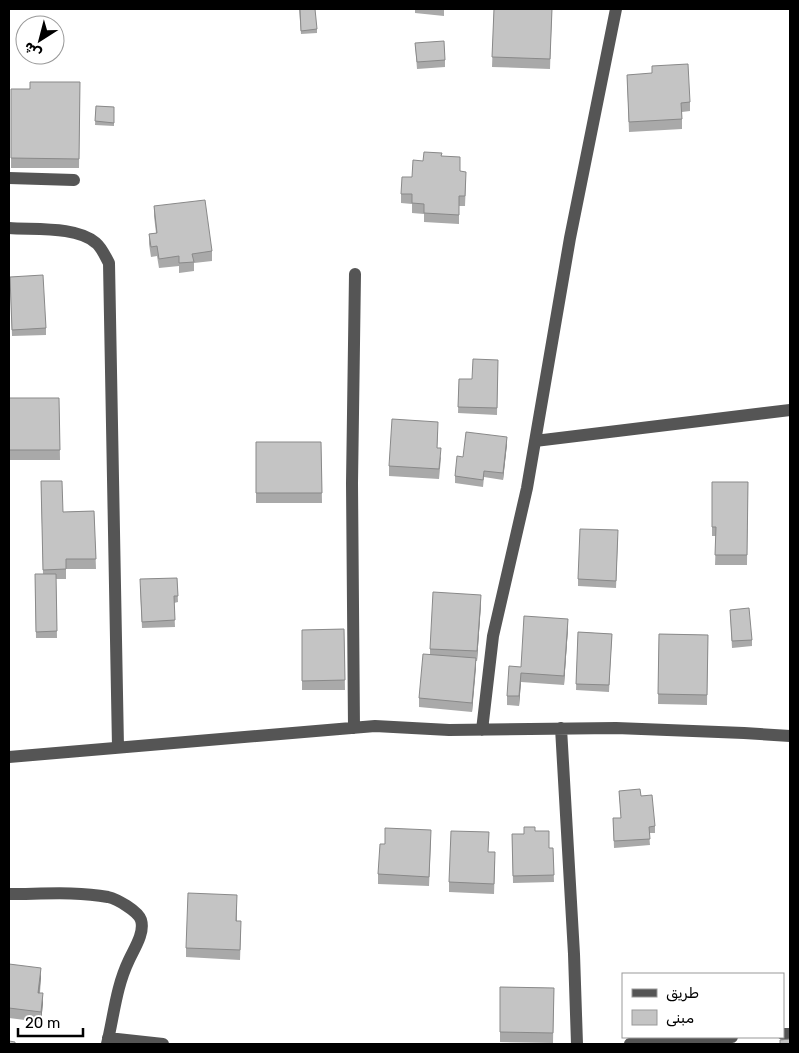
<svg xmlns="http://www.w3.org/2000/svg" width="799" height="1053" font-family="Rubik,'Noto Naskh Arabic',sans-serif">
	<rect width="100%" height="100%" fill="#fff"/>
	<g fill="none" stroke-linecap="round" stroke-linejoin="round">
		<!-- minor -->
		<path stroke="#555" stroke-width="12" d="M9,178L74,180
			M9,228C34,230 77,226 96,243C102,248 105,256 109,263L118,747
			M535,441L790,410
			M354,728L352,483L355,274
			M561,728L574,954L577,1044
			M482,730L493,636L527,488L570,238L616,9
			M9,757L375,726L449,730L616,728L744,733L790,736
			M9,894C41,894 76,891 108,897C117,899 138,911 141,920C145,933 134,949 129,960C116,987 114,1015 107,1044
			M783,1034H790
			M108,1038L163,1044
			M630,1044L646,1041L732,1037"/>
	</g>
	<!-- wall -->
	<path fill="#a9a9a9" d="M299,9L317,29V33L301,34Z
		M415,9H444V16L415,13Z
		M494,9H552L550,69L492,67Z
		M415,43L445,60V67L417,69Z
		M652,66L690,102V111L682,112V129L629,132L627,75L652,74Z
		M80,82L79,168H11V89H30Z
		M96,106L114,107V126L95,125Z
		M441,156L460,171L466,181L465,206H459V224L424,222V214L412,213V204L401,203V194L423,161Z
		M154,206L212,251V261L194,263V271L179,273V266L159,268L157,256L151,257L149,244V234L156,233L154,216Z
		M10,277L46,328V335L12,336Z
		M498,360L497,415L458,413L459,379H472Z
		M9,398H59L60,460H9Z
		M438,432L437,448L441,458L439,479L389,476V466Z
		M256,442H321L322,503H256Z
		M507,444L503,480L484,477L483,487L455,483V476L463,457Z
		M41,481L63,512L94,511L96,569H66V579H56L57,638H36L35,574H43Z
		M712,482H748L747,565H715L716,536H712Z
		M618,537L616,588L578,586V579Z
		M177,578L178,602L174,603L175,627L142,628L140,586Z
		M481,604L477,661H476L472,712L419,707V698L430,654V649Z
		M730,610L752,640V646L732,648Z
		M568,628L564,685L521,682L519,706L507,705V696L521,667Z
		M344,629L345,690H302V630Z
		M578,632L612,634L609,692L576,690Z
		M659,634L708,635L707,705L658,704Z
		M619,791L641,796L655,826V833H649L650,845L614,848L613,818H621Z
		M535,831L549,848H553L554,882L513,883L512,834H524Z
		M431,840L429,886L378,884V874Z
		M489,852L495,862L494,894L449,892V882Z
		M237,905V921L241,931L240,960L186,957V948Z
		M9,964L41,978L40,993L43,1003L41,1022L9,1018Z
		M500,987L554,988L553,1043L500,1042Z"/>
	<!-- shaded-wall -->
	<path fill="#898989" d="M507,437V444L503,480V473Z
		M481,595V604L477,661V651Z
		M568,619V628L564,685V676Z
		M476,658V668L472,712V703Z
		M521,673V682L519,706V696Z
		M41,968V978L38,1002V993Z
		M43,993V1003L41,1022V1012Z"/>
	<!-- building -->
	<path fill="#c4c4c4" stroke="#898989" d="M300,9H315L317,29L301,31Z
		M494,9H552L550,59L492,57Z
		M444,41L445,60L417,62L415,43Z
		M688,64L690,102L681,103L682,119L629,122L627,75L652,73V66Z
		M30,82H80L79,159L11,158V89H30Z
		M96,106L114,107V123L95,121Z
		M424,152L442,153L441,156L460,157V171L466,172L465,196H459V215L424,213V204L412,203V194H401L402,177H412L413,160L423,161Z
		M205,200L212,251L192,254L194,262L179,263V256L159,259L157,246L151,247L149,234L157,233L154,206Z
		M43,275L46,328L12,330L10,277Z
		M473,359L498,360L497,408L458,407L459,379H472Z
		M9,398H59L60,450H9Z
		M392,419L438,422L437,448H441L439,469L389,466Z
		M466,432L507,437L503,473L484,471L483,480L455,476L457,456L463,457Z
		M256,442H321L322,493H256Z
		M41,481H62L63,512L94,511L96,559H66V569L43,570Z
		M712,482H748L747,555H715L716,527H712Z
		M580,529L618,530L616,581L578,579Z
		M35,574H56L57,631L36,632Z
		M177,578L178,596H174L175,620L142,622L140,579Z
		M433,592L481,595L477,651L430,649Z
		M749,608L752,640L732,641L730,610Z
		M524,616L568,619L564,676L521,673L519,696H507L509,666L521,667Z
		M344,629L345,680L302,681V630Z
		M578,632L612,634L609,685L576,684Z
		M659,634L708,635L707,695L658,694Z
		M423,654L476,658L472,703L419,698Z
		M640,789L641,796L652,795L655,826L649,827L650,839L614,841L613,818H621L619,791Z
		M524,827H535V831H549V848H553L554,875L513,876L512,834H524Z
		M385,828L431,830L429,877L378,874L380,844H385Z
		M451,831L489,832L488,852H495L494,884L449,882Z
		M188,893L237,895L236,921H241L240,950L186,948Z
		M9,964L41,968L38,993H43L41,1012L9,1008Z
		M500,987L554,988L553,1033L500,1032Z
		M790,1039V1044H780V1040Z
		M9,1041L15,1042V1044H9Z"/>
	<!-- border -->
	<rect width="799" height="1053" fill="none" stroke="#000000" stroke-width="20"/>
	<!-- legend -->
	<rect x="622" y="973" width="162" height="65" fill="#ffffff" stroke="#999999"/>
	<rect x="632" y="989" width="25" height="8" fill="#555555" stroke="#999999"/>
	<text x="666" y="998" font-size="15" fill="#000000">طريق</text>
	<rect x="632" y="1010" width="25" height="15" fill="#c4c4c4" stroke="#999999"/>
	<text x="666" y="1023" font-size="15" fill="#000000">مبنى</text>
	<!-- north arrow -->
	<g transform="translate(40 40) rotate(216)"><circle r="24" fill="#ffffff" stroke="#999999"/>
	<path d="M0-4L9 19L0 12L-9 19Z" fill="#000000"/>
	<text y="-8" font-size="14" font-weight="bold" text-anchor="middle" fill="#000000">ش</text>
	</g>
	<!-- scale -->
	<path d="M18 1028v8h65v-8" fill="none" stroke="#000000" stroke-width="2.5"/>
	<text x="25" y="1028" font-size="15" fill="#000000" stroke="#ffffff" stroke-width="4" paint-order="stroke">20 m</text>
</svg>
